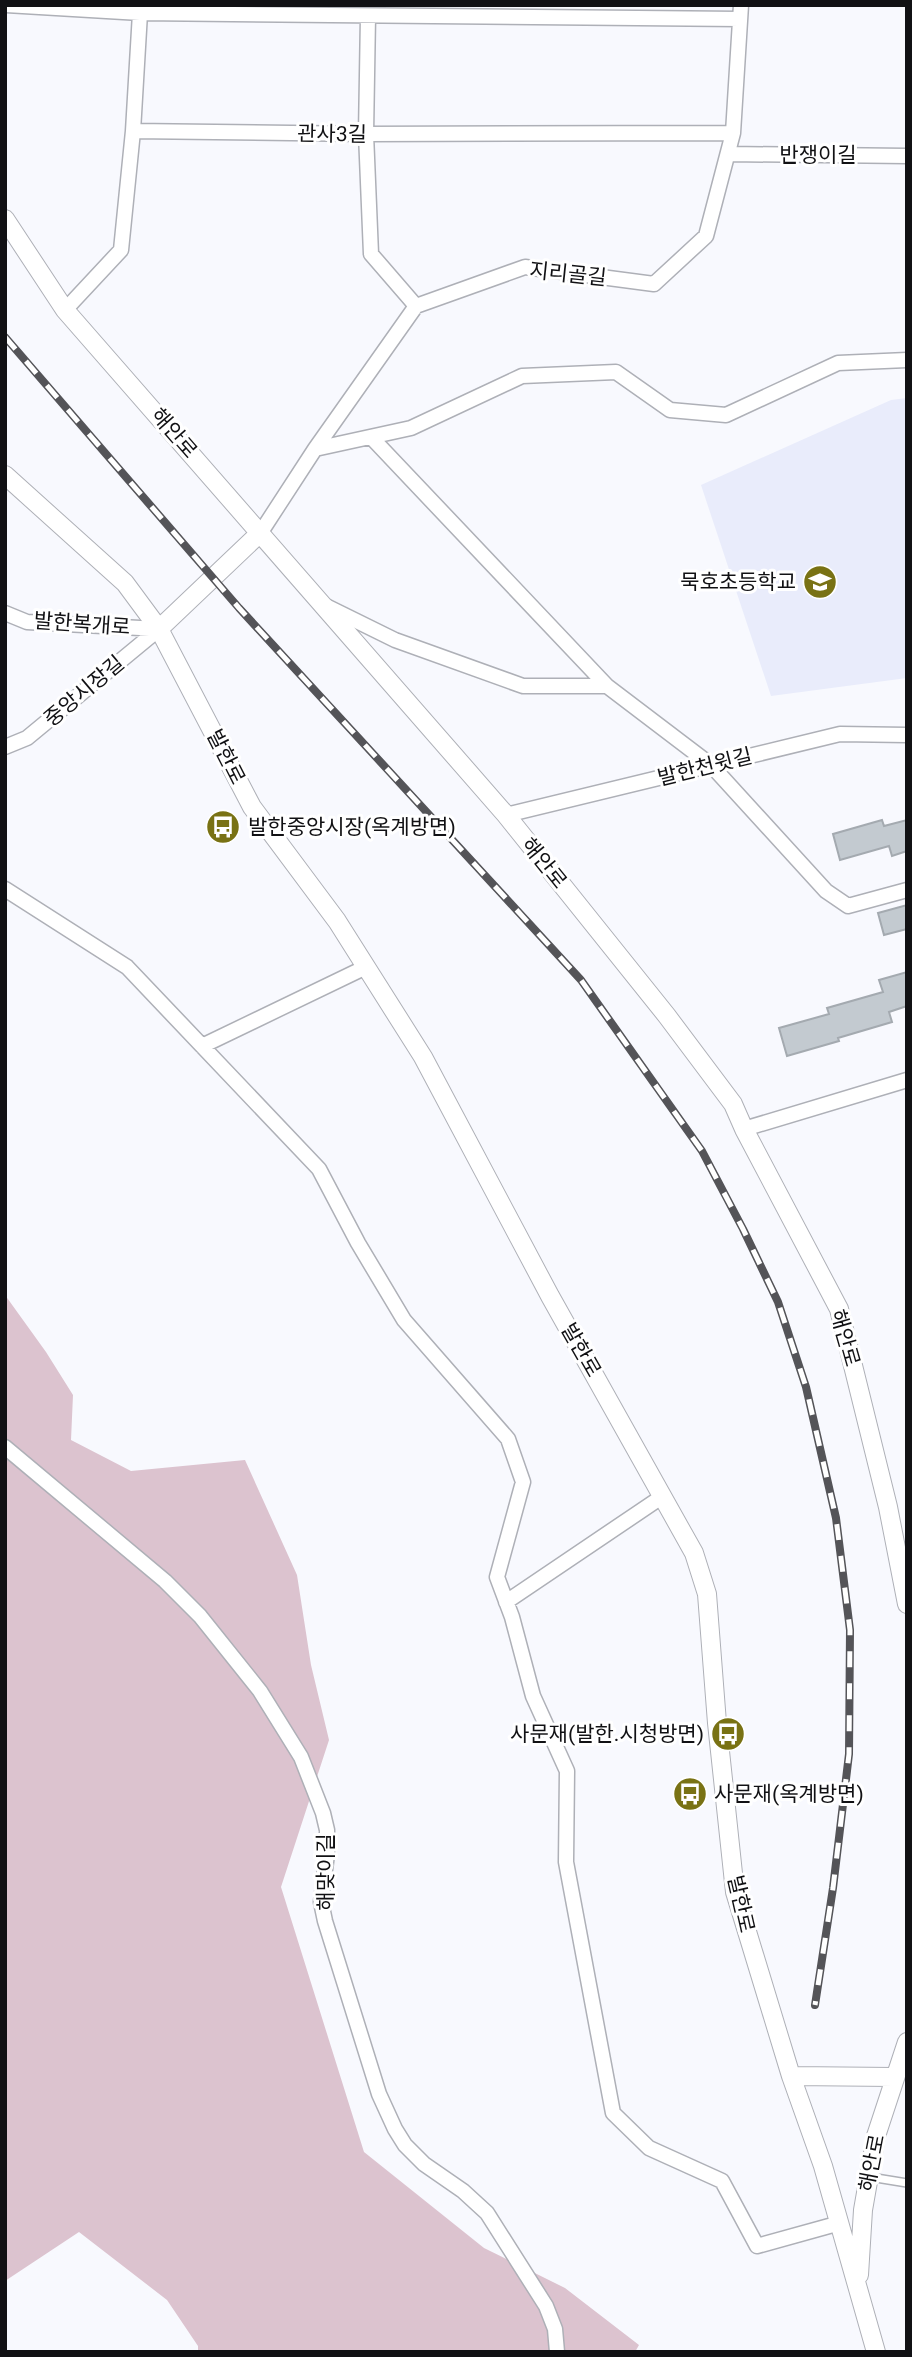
<svg xmlns="http://www.w3.org/2000/svg" width="912" height="2357" font-family="Roboto,'Noto Sans KR',sans-serif">
	<rect width="100%" height="100%" fill="#f8f9fe"/>
	<!-- built -->
	<path fill="#e9ecfb" d="M907,398V678L771,696L701,485L891,400Z"/>
	<!-- green -->
	<path fill="#dcc3cf" d="M5,1295L46,1352L73,1395L71,1440L131,1471L245,1460L297,1575L311,1665L329,1740L281,1887L364,2152L484,2248L565,2288L639,2345L635,2352H198V2346L167,2300L79,2232L5,2281Z"/>
	<!-- building -->
	<path fill="#c3cad0" stroke="#a4aab0" stroke-width="2" d="M882,820L884,826L907,820V851L892,856L889,846L840,860L833,834Z
		M907,905V929L884,935L878,913Z
		M907,972V1006L889,1012L892,1022L838,1038L839,1041L787,1056L779,1028L829,1014L827,1008L883,992L879,980Z"/>
	<g fill="none" stroke-linecap="round" stroke-linejoin="round">
		<!-- service casing -->
		<g stroke="#aeb0b7" stroke-width="10">
			<path id="service" d="M870,2177L907,2183"/>
		</g>
		<!-- minor casing -->
		<g stroke="#aeb0b7" stroke-width="17">
			<path id="minor" d="M6,5L140,13L740,19
				M368,16L366,134L371,254L416,306
				M133,131L140,13
				M729,154L907,156
				M65,310L121,250L133,131L366,134L733,133
				M371,437L607,686
				M315,449L411,428L522,376L616,372L670,410L726,415L838,363L907,360
				M261,532L315,449L416,306L525,267L654,284L706,236L733,133L741,5
				M326,606L395,640L523,686H607L711,765L826,891L848,906L907,890
				M5,613L27,622L159,629
				M5,747L27,738L159,629
				M506,815L840,734L907,735
				M5,889L127,967L319,1169L358,1243L404,1320L508,1439L523,1482L497,1577L512,1617L533,1696L567,1771L566,1862L613,2113L649,2148L722,2181L757,2246L840,2223
				M202,1046L366,967
				M744,1129L907,1080
				M5,1447L165,1581L200,1616L260,1691L301,1757L323,1813L327,1830V1854L321,1902L325,1921L379,2094L395,2129L405,2145L424,2164L463,2191L487,2213L546,2306L555,2329L557,2352
				M506,1602L663,1496"/>
		</g>
		<!-- tertiary casing -->
		<g stroke="#aeb0b7" stroke-width="20">
			<path id="tertiary" d="M5,219L65,310L506,815L667,1016L733,1104L744,1129L839,1309L888,1507L907,1604
				M5,475L125,583L159,629L252,807L337,921L423,1057L550,1296L694,1553L707,1594L717,1723L735,1892L791,2076L823,2166L876,2352
				M159,629L261,532
				M791,2076L894,2077
				M859,2275L863,2210L876,2136L907,2042"/>
		</g>
		<!-- service -->
		<use href="#service" stroke="#fff" stroke-width="7"/>
		<!-- minor -->
		<use href="#minor" stroke="#fff" stroke-width="14"/>
		<!-- tertiary -->
		<use href="#tertiary" stroke="#fff" stroke-width="18"/>
		<!-- rail casing -->
		<g stroke="#545458" stroke-width="8">
			<path id="rail" d="M5,337L239,608L581,980L702,1151L743,1229L778,1302L806,1387L836,1518L850,1630L849,1754L833,1888L815,2005"/>
		</g>
		<!-- rail -->
		<use href="#rail" stroke="#fff" stroke-width="5" stroke-dasharray="16" stroke-linecap="butt"/>
	</g>
	<!-- icons -->
	<defs>
		<g id="school-disc" transform="scale(1.75)"><circle r="9.5" fill="#797214" stroke="#fff"/><path d="M0-5L7-2L0 1L-7-2ZM-4 1L0 2.5L4 1V4Q0 6-4 4Z" fill="#fff"/></g>
		<g id="bus-disc" transform="scale(1.75)"><circle r="9.5" fill="#797214" stroke="#fff"/><path d="M-5-6H5V4H4V6H2V4H-2V6H-4V4H-5ZM-3.5-4V0h7V-4ZM-3.5 1.2v1.5H-2V1.2ZM2 1.2v1.5H3.5V1.2Z" fill="#fff"/></g>
	</defs>
	<g fill-rule="evenodd">
		<use href="#school-disc" x="820" y="582"/>
		<use href="#bus-disc" x="223" y="827"/>
		<use href="#bus-disc" x="728" y="1734"/>
		<use href="#bus-disc" x="690" y="1794"/>
	</g>
	<g text-anchor="middle" stroke-width="6" stroke-linejoin="round" paint-order="stroke">
		<!-- street labels -->
		<g font-size="21" fill="#111114" stroke="#fff">
			<text transform="translate(332 134) rotate(1)" y="7">관사3길</text>
			<text x="818" y="162">반쟁이길</text>
			<text transform="translate(568 274) rotate(6)" y="7">지리골길</text>
			<text transform="translate(174 433) rotate(49)" y="7">해안로</text>
			<text transform="translate(82 624) rotate(4)" y="7">발한복개로</text>
			<text transform="translate(84 691) rotate(-40)" y="7">중앙시장길</text>
			<text transform="translate(226 757) rotate(63)" y="7">발한로</text>
			<text transform="translate(705 767) rotate(-14)" y="7">발한천윗길</text>
			<text transform="translate(544 863) rotate(51)" y="7">해안로</text>
			<text transform="translate(845 1338) rotate(74)" y="7">해안로</text>
			<text transform="translate(581 1350) rotate(60)" y="7">발한로</text>
			<text transform="translate(326 1872) rotate(-90)" y="7">해맞이길</text>
			<text transform="translate(741 1904) rotate(77)" y="7">발한로</text>
			<text transform="translate(872 2163) rotate(-79)" y="7">해안로</text>
		</g>
		<!-- poi labels -->
		<g font-size="21" fill="#111114" stroke="#fff" text-anchor="end">
			<text x="796" y="589">묵호초등학교</text>
			<text x="248" y="834" text-anchor="start">발한중앙시장(옥계방면)</text>
			<text x="704" y="1741">사문재(발한.시청방면)</text>
			<text x="714" y="1801" text-anchor="start">사문재(옥계방면)</text>
		</g>
	</g>
	<!-- border -->
	<rect width="912" height="2357" fill="none" stroke="#111114" stroke-width="14"/>
</svg>
